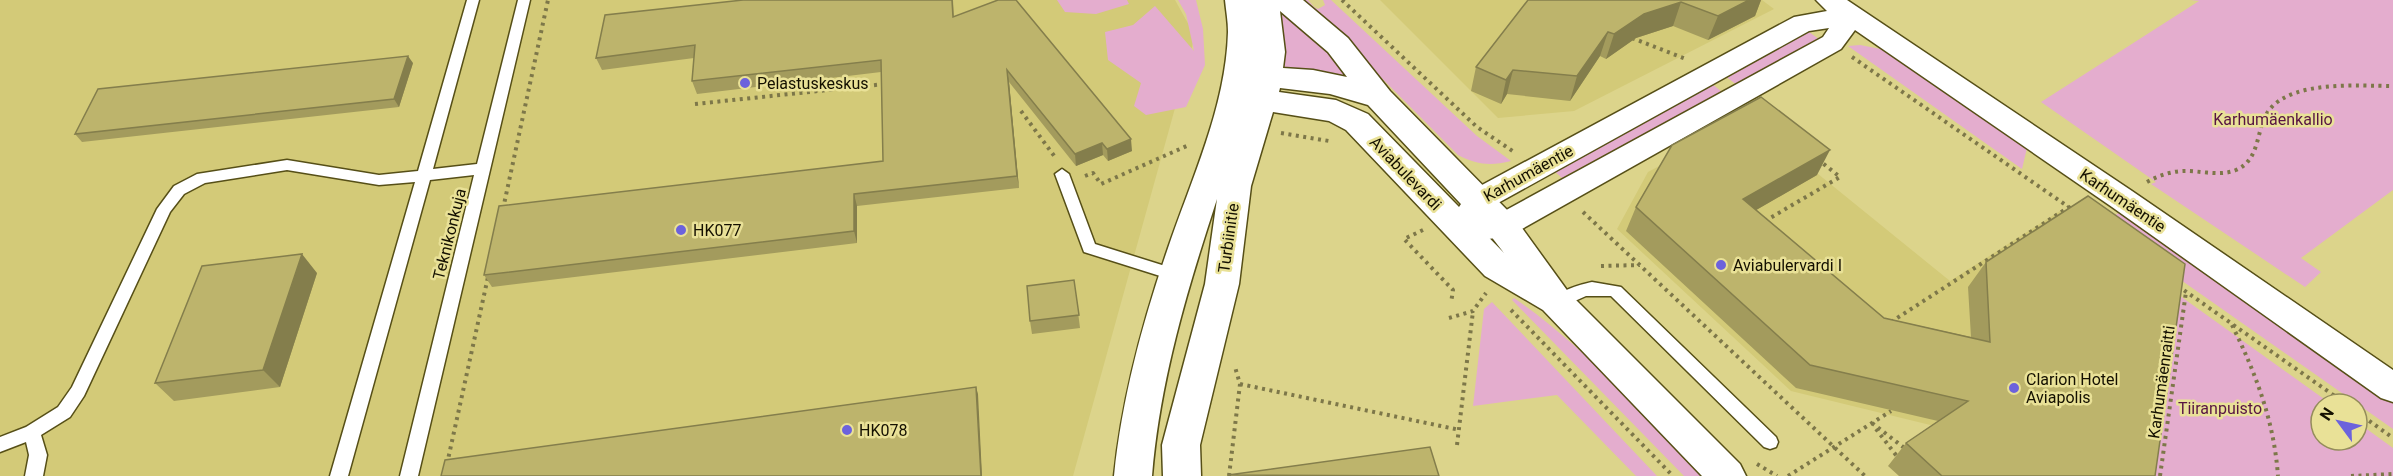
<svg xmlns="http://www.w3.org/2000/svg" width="2393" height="476" font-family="Roboto,sans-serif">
	<rect width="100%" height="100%" fill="#dcd48b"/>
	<!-- built -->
	<path fill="#d3ca78" d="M0,0H1175L1195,36L1073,476H0Z
		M1380,0H1762L1774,9L1574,111L1498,118Z
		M1749,118L1950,281L2060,211L2169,288L1959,432L1791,391L1617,229L1648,172Z"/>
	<!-- green -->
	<path fill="#e4adce" d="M1057,0H1127L1129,4L1096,14L1065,12Z
		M1178,0H1196L1203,29L1205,65L1186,107L1146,115L1134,106L1141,83L1108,60L1105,32L1133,25L1155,6L1194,51L1186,14Z
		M1297,0H1308L1314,7L1318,9L1325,5L1323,0H1331L1477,136L1511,161C1491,166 1477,165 1458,155L1332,28Z
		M2191,0H2393V190L2301,258L2321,272L2305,287L2151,184L2156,182L2041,102L2199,1Z
		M1281,9L1311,29L1350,78L1281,69L1278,10Z
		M1809,32L1820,40L1737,85L1725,76Z
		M1860,45L1881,49L1894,55L2027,148L2022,169L1848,46Z
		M1711,83L1722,92L1562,178L1551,168Z
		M2120,212L2393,402V429L2104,226V223Z
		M2169,288L2331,404H2321V440H2357V422L2393,448V476H2139Z
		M1514,298C1586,348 1644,414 1705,476H1684L1512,300Z
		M1492,302L1657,476H1636L1557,395L1473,406L1484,309Z"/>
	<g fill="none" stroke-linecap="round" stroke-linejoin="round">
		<!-- service casing -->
		<g stroke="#564f17" stroke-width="3">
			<path id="service" d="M467,0H479L433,169L477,164L518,0H530L418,476H400L474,175L430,180L348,476H330L415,182L379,185L287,170L205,183L184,194L170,212L84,396L70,417L41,435L47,455L43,476H25L29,455L26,442L0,452V437L26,427L58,407L72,387L157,209L174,186L197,174L287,160L379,175L418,171Z
				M1062,169L1069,174L1095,244L1181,271L1184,275L1181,279L1176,281L1084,252L1055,174Z
				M1592,282L1621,287L1776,437L1778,442L1776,447L1770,449L1764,447L1611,296H1586L1557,309L1551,307L1549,303C1556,291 1579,285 1592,282Z"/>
		</g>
		<!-- minor casing -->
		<g stroke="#564f17" stroke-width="3">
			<path id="minor" d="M1816,0H1847L2132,191L2393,370V402L2381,398L2112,207L1855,30L1841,49L1513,234C1494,240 1468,242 1449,236L1445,228L1469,192L1794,17L1827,11ZM1829,28L1823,37L1497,215L1485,216L1489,208L1809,31Z"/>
		</g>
		<!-- tertiary casing -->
		<g stroke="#564f17" stroke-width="3">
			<path id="tertiary" d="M1225,0H1303L1348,38L1390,91L1514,217L1569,293L1740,464L1746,476H1702L1543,310L1485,276L1346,130L1329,121L1273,112L1251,186L1239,284L1200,445L1201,476H1163L1162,445L1205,284L1217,199C1187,290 1160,380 1152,476H1114C1122,398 1142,324 1167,251C1191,180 1226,107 1228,32C1228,21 1226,11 1225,0ZM1280,11L1328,52L1347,77L1313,70L1283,68L1285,52ZM1280,88L1330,94L1368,105L1490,235L1504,253L1368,114L1336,100L1279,92Z"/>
		</g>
		<!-- path -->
		<path stroke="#7d7749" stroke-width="4" stroke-dasharray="3 4.5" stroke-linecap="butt" d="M1342,0L1477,127L1514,152
			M1632,38L1686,59
			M1852,57L2073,210
			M695,104L885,84
			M1021,111L1055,157
			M1281,133L1329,141
			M1085,176L1093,173L1101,184L1189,145
			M2147,182C2158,176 2169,172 2182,171C2199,170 2219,177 2236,170C2262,159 2255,127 2270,109C2294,80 2359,86 2393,86
			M503,209L548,0
			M1583,212L1865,476
			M1765,221L1840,177L1820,161
			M1423,230L1404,239L1453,290L1451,303
			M1601,266L1640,265
			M2178,286L2346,404
			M1511,310L1673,476
			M1449,318L1473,311L1486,293
			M1891,322L2069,207
			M2232,325C2256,374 2274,421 2278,476
			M1240,384L1460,430
			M2357,412L2393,438
			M1872,423L1907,450
			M1876,429L1899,459
			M1457,445L1473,311
			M447,464L488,277
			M1757,464L1777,476
			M1229,476L1240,384L1235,367
			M1788,476L1891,411
			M2160,476L2186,292
			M2351,476L2393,474"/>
		<!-- service -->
		<use href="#service" fill="#fff" fill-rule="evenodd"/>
		<!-- minor -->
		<use href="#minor" fill="#fff" fill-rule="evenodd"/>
		<!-- tertiary -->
		<use href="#tertiary" fill="#fff" fill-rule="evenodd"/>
	</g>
	<!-- wall -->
	<path fill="#a39b5d" d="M743,0H953L954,17L1132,151L1108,161L1103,155L1076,166L1009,82L1019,188L857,206V243L492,287L484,275L883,161L881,72L697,94L692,81L694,58L602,70L596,58Z
		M1528,0H1761L1755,16L1708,40L1673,26L1636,38L1606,59L1600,56L1570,101L1507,94L1501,104L1471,91L1476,67Z
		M413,63L399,107L82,142L75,134Z
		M1817,175L1756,210L1884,318L1971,337L1968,287L1986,262L2155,476H1899L1888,466L1906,443L1938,421L1796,388L1626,231L1636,207Z
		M317,273L280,387L174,401L155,383Z
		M1074,280L1080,328L1032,334L1030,321Z"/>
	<!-- shaded-wall -->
	<path fill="#847e4c" d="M1749,0H1761L1755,16L1708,40L1718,16Z
		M1681,2L1673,26L1636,38L1606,59L1614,34L1644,14Z
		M1608,32L1600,56L1570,101L1577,76Z
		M408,56L413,63L399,107L394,99Z
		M1007,70L1009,82L1019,188L1017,176Z
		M1513,70L1507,94L1501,104L1506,80Z
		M1131,139L1132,151L1108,161L1107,149Z
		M1102,143L1103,155L1076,166L1075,154Z
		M1830,150L1817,175L1732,224L1743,199Z
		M854,194L857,206V243L854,231Z
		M302,254L317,273L280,387L263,370Z
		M976,387L978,394L982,476H981Z"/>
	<!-- building -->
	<path fill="#bdb46c" stroke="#847e4c" stroke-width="1.5" d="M743,0H952L953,17L998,0H1016L1131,139L1107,149L1102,143L1075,154L1007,70L1017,176L854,194V231L484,275L499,206L883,161L881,60L692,81L695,45L596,58L605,15Z
		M1528,0H1749L1718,16L1681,2L1644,14L1614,34L1608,32L1577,76L1513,70L1506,80L1476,67Z
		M408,56L394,99L75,134L98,89Z
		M1761,97L1830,150L1743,199L1884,318L1990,342L1986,262L2088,196L2185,264L2155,476H1942L1906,443L1968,401L1810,365L1636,207L1672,145Z
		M302,254L263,370L155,383L202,266Z
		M1074,280L1079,315L1030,321L1027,286Z
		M976,387L981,476H441L445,460Z
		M1430,447L1439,476L1228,475Z"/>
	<!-- markers -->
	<g fill="#6c62dc" stroke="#e9e197" stroke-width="2">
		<circle cx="745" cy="83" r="6"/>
		<circle cx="681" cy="230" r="6"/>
		<circle cx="1721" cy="265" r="6"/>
		<circle cx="2014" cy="388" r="6"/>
		<circle cx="847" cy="430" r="6"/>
	</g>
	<g text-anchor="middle" stroke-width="5" stroke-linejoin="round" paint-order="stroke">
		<!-- poi labels -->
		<g font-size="16" fill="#141000" stroke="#e9e197" text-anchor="start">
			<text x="757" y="89">Pelastuskeskus</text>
			<text x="693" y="236">HK077</text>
			<text x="1733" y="271">Aviabulervardi I</text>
			<text x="2026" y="385">Clarion Hotel<tspan x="2026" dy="18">Aviapolis</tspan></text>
			<text x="859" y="436">HK078</text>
		</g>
		<!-- park labels -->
		<g font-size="16" fill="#571442" stroke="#e9e197">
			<text x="2273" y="125">Karhumäenkallio</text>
			<text x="2220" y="414">Tiiranpuisto</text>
		</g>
		<!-- street labels -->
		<g font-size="16" fill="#141000" stroke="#e9e197">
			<text transform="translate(1406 173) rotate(46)" y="6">Aviabulevardi</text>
			<text transform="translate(1528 173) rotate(-29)" y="6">Karhumäentie</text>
			<text transform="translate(2123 200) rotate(34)" y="6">Karhumäentie</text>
			<text transform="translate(449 234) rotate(-76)" y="6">Teknikonkuja</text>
			<text transform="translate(1228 238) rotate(-82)" y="6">Turbiinitie</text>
			<text transform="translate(2161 382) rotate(-82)" y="6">Karhumäenraitti</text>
		</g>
	</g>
	<!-- north arrow -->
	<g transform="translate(2339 422) rotate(303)"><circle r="28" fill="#e9e197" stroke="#948d5b" stroke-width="1.5"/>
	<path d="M0-4.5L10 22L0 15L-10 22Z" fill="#6c62dc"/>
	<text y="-9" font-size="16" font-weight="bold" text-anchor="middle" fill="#141000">N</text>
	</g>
</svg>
